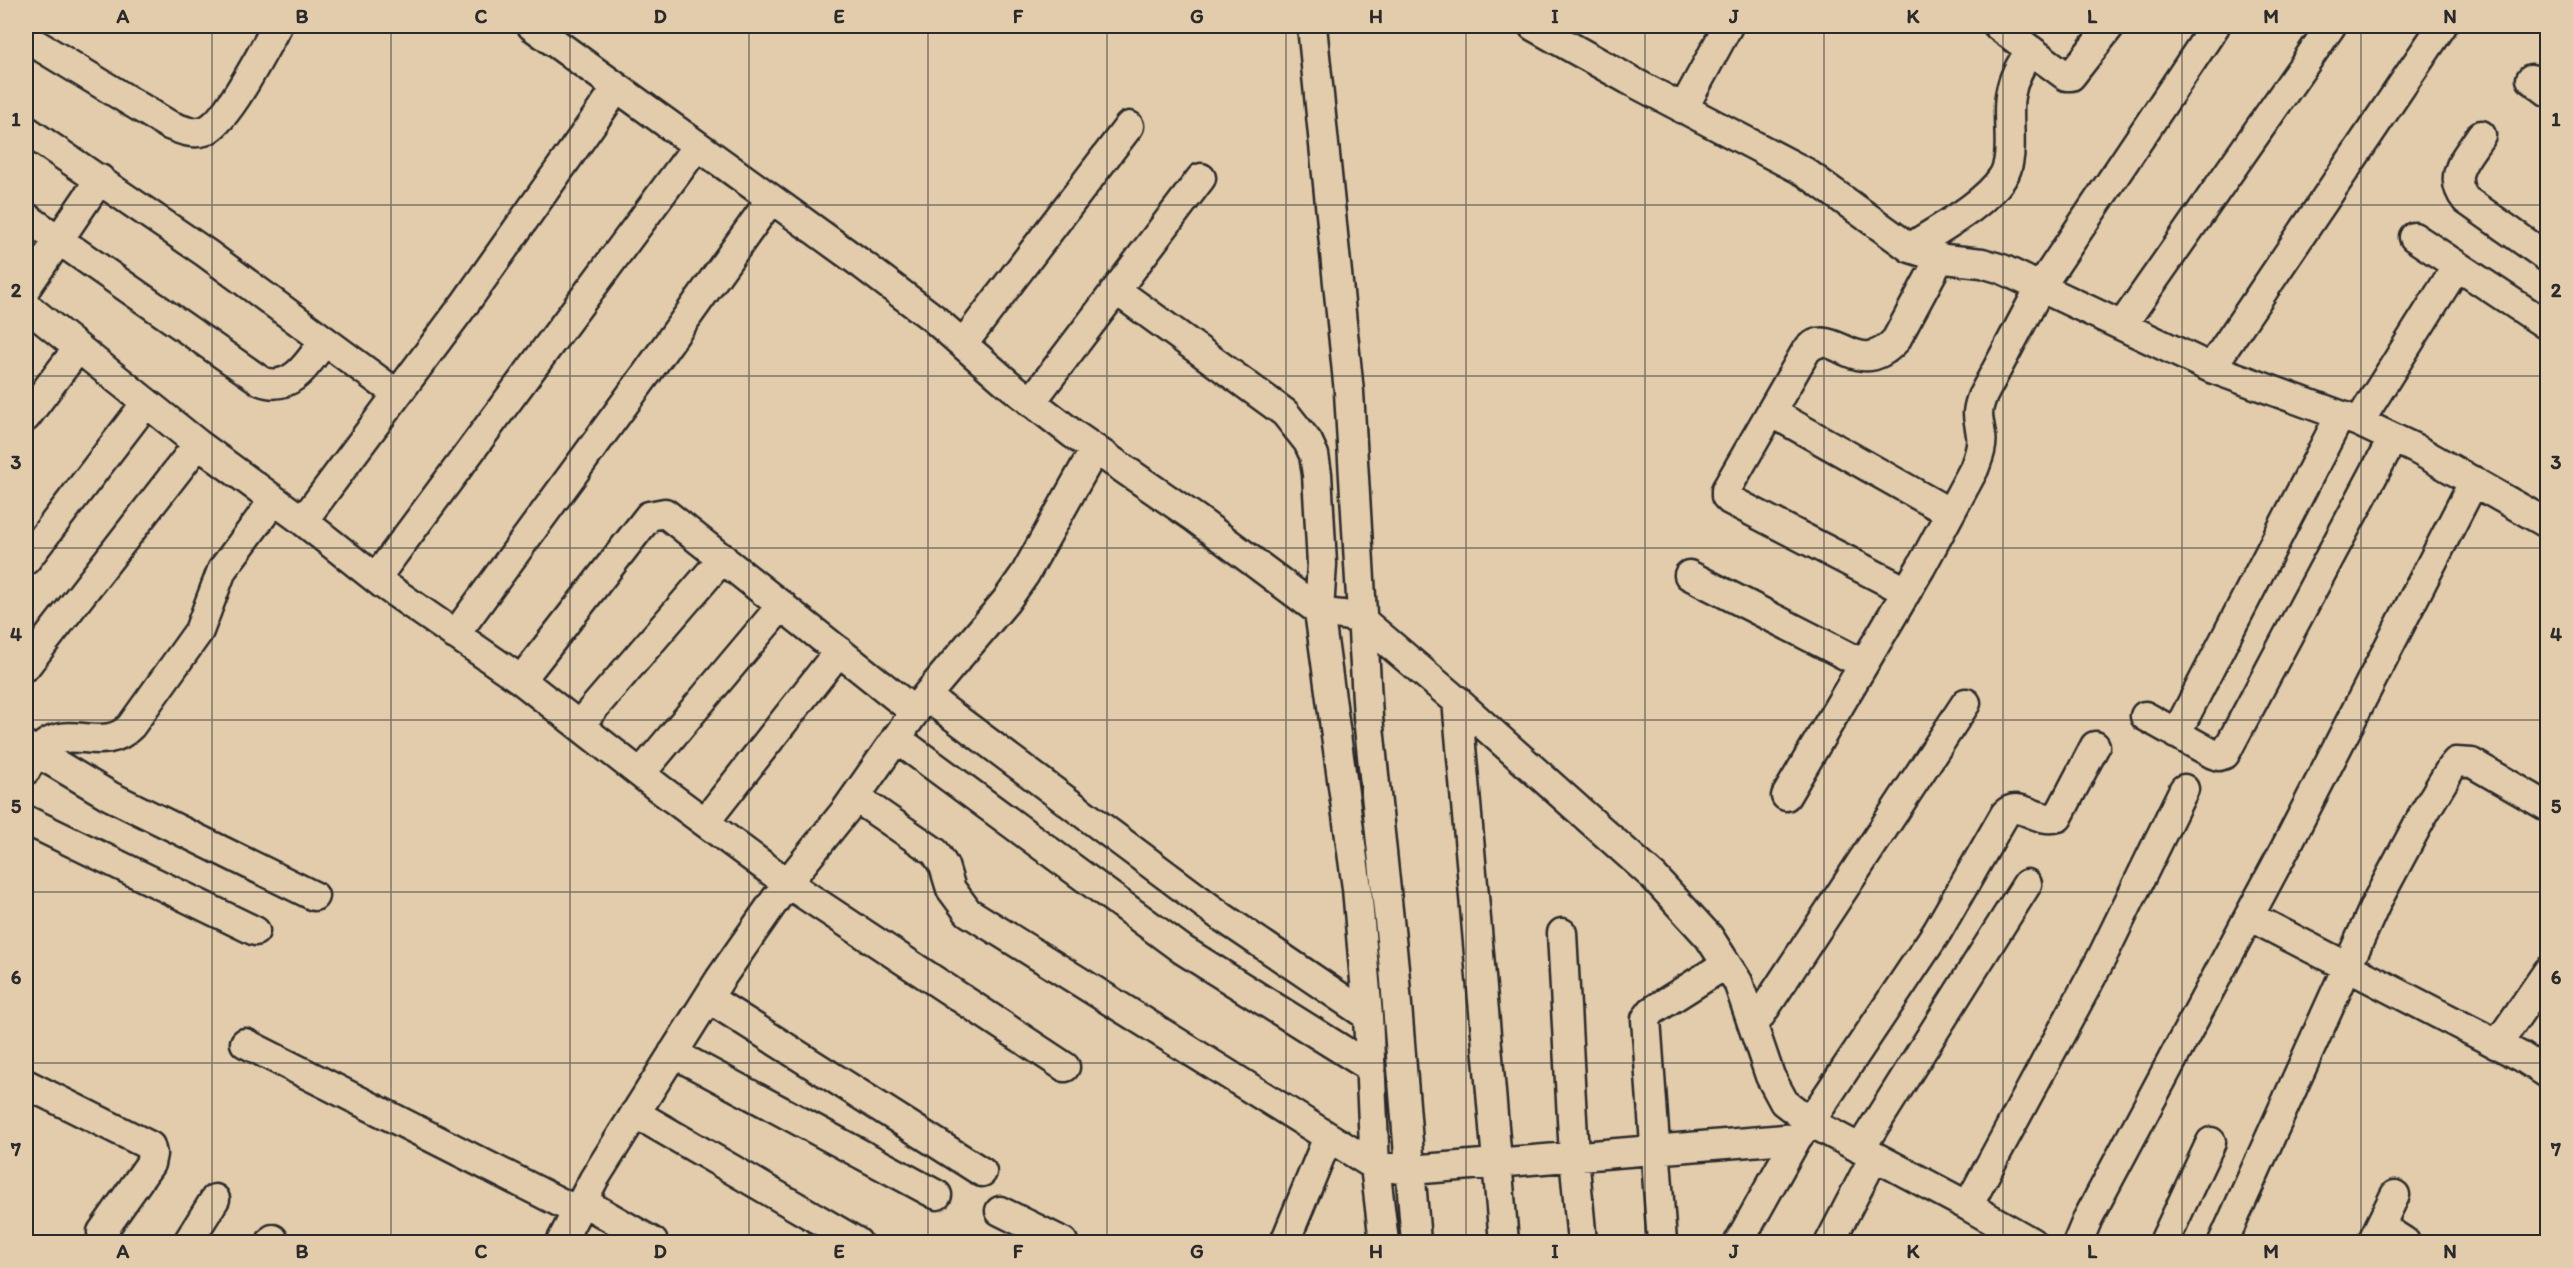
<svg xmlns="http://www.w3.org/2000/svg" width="2573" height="1268" font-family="Itim,sans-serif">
	<rect width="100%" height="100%" fill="#e3ccac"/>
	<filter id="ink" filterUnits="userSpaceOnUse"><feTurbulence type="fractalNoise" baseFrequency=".0167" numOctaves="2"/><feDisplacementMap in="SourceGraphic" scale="12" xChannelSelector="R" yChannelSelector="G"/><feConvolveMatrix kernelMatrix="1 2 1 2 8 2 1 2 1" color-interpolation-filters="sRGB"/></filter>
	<g filter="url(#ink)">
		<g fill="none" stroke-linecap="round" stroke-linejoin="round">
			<!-- minor casing -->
			<g stroke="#2b2b2b" stroke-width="33">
				<path id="minor" d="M532,26L863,265L933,318L1006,382L1073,434L1195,518L1319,611C1334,616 1351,613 1364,622L1450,695L1654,877L1709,937L1738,982L1770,1076L1784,1102L1810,1122L1968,1206L2031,1242
					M1312,26L1349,392L1368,717L1394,968L1416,1242
					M1533,26L1633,82L1805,172L1910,248L1945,259L1982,263L2002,269L2211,368L2359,422L2416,449L2548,524
					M1998,26L2066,76H2071L2110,26
					M26,38L169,125C180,129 191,135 204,131C227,124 264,48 277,26
					M2531,79L2548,92
					M1683,109L1728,26
					M26,130L206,253L397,394
					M2481,135C2467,157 2446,175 2466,200L2548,258
					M26,217L261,381C291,393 309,362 324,341
					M2414,237L2548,326
					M1910,248C1938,229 1983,206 2002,178C2016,159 2006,120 2010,96C2013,78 2020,65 2031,50
					M26,288L100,179
					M1116,290L1285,413L1308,442L1314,455L1317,474L1322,564L1319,611L1357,888L1368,1016L1375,1166L1384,1242
					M26,306L198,444L303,521L384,585L521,680L660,789L787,883L1065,1067
					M2123,324L2331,26
					M963,344L1129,126
					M2211,368L2442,26
					M1031,402L1201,178
					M1771,412L1950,513
					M26,417L78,348
					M2359,422L2457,266
					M303,521L466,302L617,88
					M26,560L146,403
					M1689,575L1863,664
					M376,578L697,146
					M1906,591L1730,500L1726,496V490L1806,351C1833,321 1856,384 1896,340L1940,258
					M455,635L647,373L771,199
					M26,666L198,444
					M521,680L649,516L665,513L915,712
					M926,696L1222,917L1368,1016
					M1457,700L1504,1242
					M2145,716L2213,754L2219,756L2225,754L2393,438
					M579,725L723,558
					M2176,734L2340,416
					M896,738L1183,950L1368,1066
					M26,746L110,796L314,896
					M26,770C56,707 98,761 131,726L199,631L222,570L274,500
					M641,773L782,605
					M1786,796L1921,567L1974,469C1978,458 1983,447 1981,435C1979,419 1975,415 1982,397L2041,286L2215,26
					M855,797L935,852L944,866L951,889L968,912L1375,1166L1411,1170L1797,1138
					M26,820L255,931
					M705,822L839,651
					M2249,916L2522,1057L2548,1074
					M1562,933L1574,1156L1582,1242
					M708,998L982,1172
					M1754,1025L1966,703
					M245,1043L577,1211
					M2497,1045L2548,971
					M673,1053L937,1195
					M26,1084L150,1146L152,1154L150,1164L102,1232
					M635,1113L857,1242
					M1860,1149L2027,884
					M582,1201L653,1242
					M1968,1206L2101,959L2184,789
					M1000,1211L1063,1242
					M2380,1226L2405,1242
					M188,1242L215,1199
					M271,1242L273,1239
					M561,1242L594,1179L720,979L787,883L846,810L926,696L1006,601L1025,574L1095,449
					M1285,1242L1328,1137
					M1662,1242L1646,1019L1652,1011L1726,964
					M1739,1242L1797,1138L1810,1122L1937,932L2005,814C2020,799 2037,824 2058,817L2095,746
					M1830,1242L1874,1157
					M2078,1242L2088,1218L2287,845L2474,481
					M2164,1242L2211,1142
					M2223,1242L2377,901L2423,815L2451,768L2456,762L2472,763L2548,807
					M2372,1242L2395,1195"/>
			</g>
			<!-- minor -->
			<use href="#minor" stroke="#e3ccac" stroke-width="28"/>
		</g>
	</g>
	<!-- grid -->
	<path fill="none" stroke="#2b2b2b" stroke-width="1.5" stroke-opacity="0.55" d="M212,26V1242M391,26V1242M570,26V1242M749,26V1242M928,26V1242M1107,26V1242M1286,26V1242M1466,26V1242M1645,26V1242M1824,26V1242M2003,26V1242M2182,26V1242M2361,26V1242M26,205H2548M26,376H2548M26,548H2548M26,720H2548M26,892H2548M26,1063H2548"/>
	<!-- margin -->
	<rect width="2573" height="1268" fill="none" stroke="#e3ccac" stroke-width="66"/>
	<rect x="33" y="33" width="2507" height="1202" fill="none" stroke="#2b2b2b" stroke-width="2"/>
	<g font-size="20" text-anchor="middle" font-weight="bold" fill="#2b2b2b">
		<text x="123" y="23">A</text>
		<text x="302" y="23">B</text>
		<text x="481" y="23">C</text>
		<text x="660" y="23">D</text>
		<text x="839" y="23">E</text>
		<text x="1018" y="23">F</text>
		<text x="1197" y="23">G</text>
		<text x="1376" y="23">H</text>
		<text x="1555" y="23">I</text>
		<text x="1734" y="23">J</text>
		<text x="1913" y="23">K</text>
		<text x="2092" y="23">L</text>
		<text x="2271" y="23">M</text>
		<text x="2450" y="23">N</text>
		<text x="16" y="126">1</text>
		<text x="2556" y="126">1</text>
		<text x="16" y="297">2</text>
		<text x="2556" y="297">2</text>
		<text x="16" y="469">3</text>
		<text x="2556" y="469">3</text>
		<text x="16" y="641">4</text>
		<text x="2556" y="641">4</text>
		<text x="16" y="813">5</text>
		<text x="2556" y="813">5</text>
		<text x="16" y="984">6</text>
		<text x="2556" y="984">6</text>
		<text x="16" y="1156">7</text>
		<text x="2556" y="1156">7</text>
		<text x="123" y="1258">A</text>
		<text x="302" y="1258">B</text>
		<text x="481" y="1258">C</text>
		<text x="660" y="1258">D</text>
		<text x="839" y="1258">E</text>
		<text x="1018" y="1258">F</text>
		<text x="1197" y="1258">G</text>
		<text x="1376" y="1258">H</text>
		<text x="1555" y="1258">I</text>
		<text x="1734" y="1258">J</text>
		<text x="1913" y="1258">K</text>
		<text x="2092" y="1258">L</text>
		<text x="2271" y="1258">M</text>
		<text x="2450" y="1258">N</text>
	</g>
</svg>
